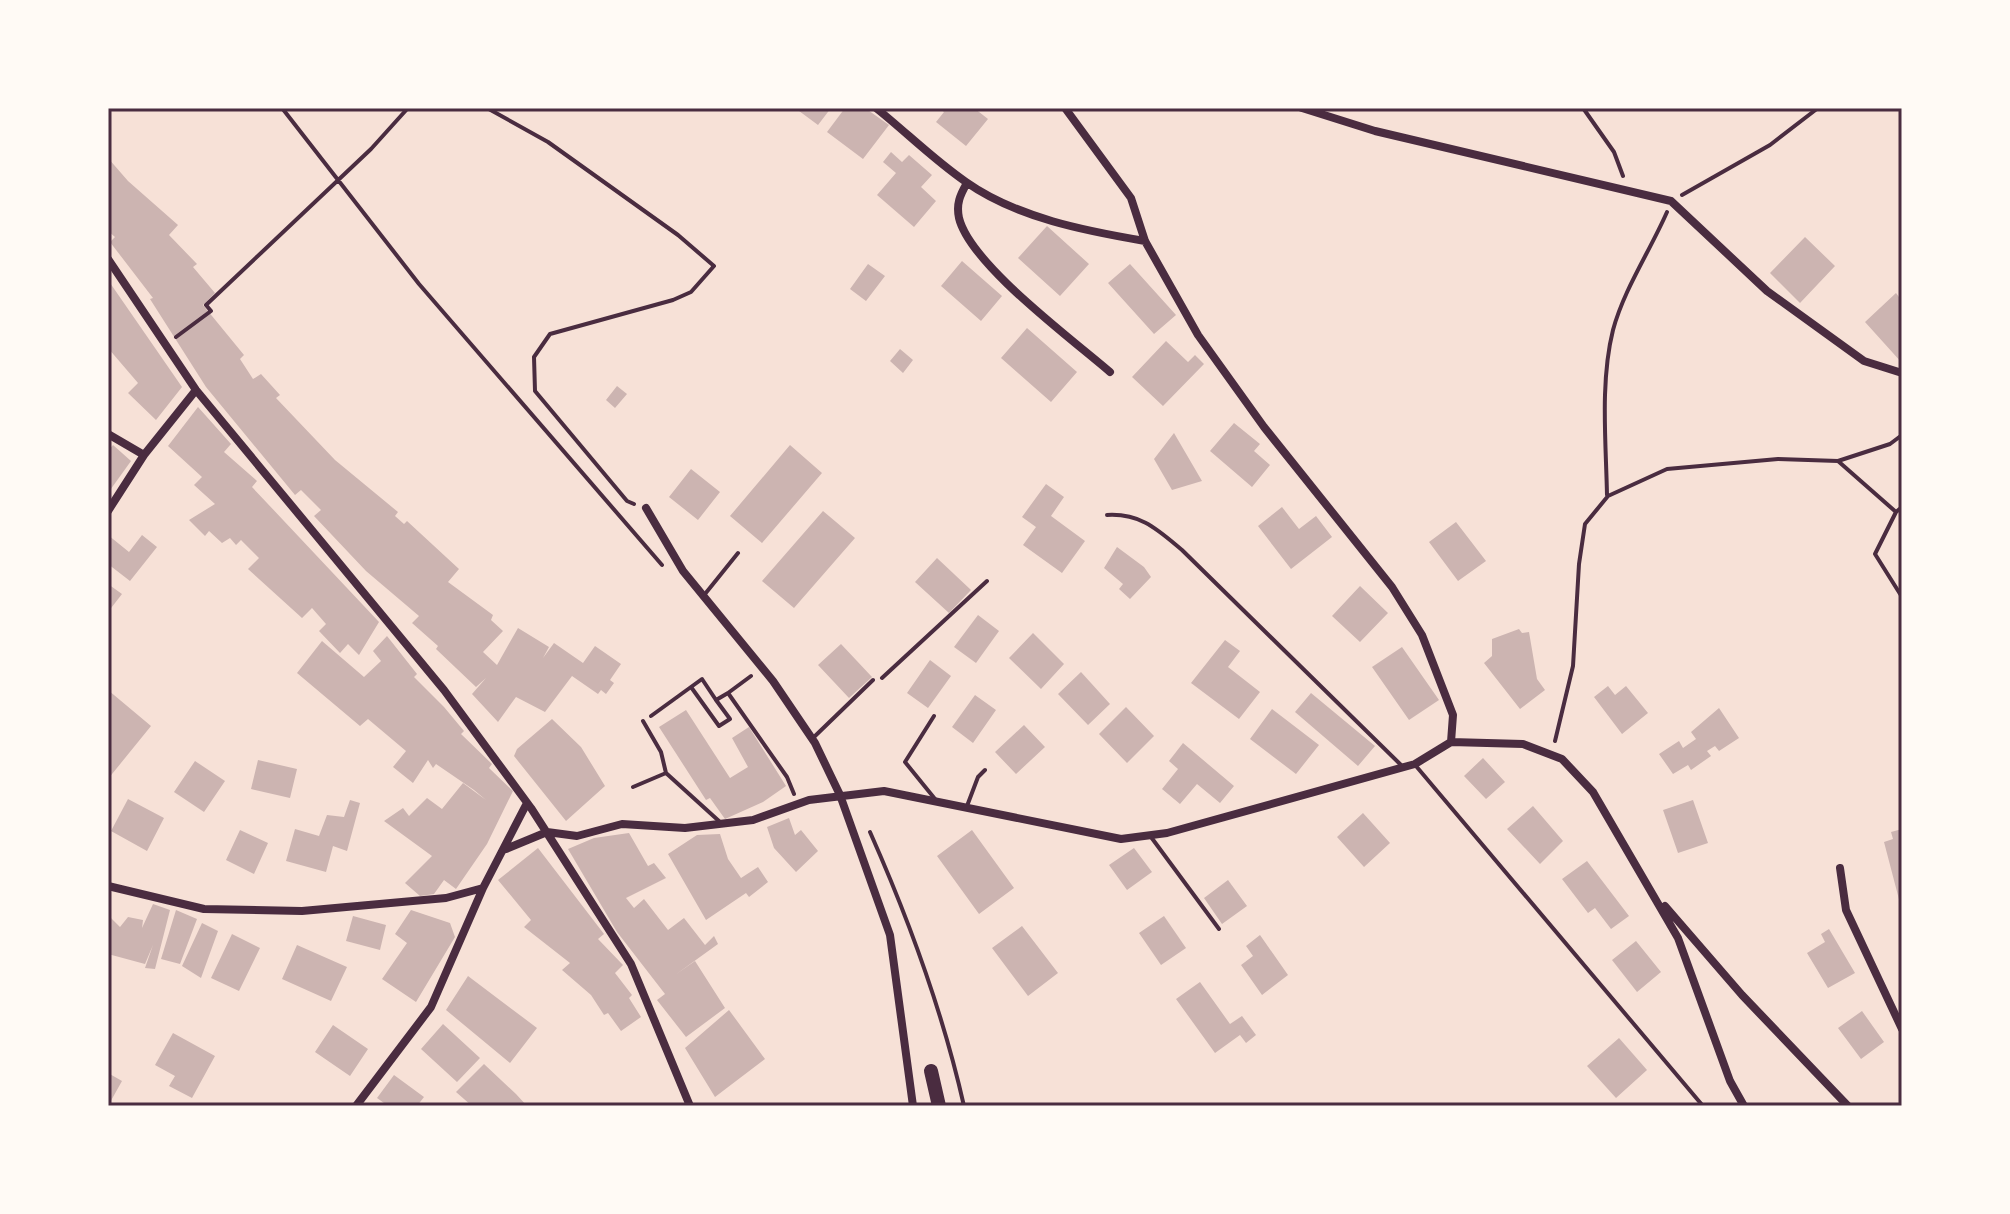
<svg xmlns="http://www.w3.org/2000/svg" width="2010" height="1214" font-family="Arial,sans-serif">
	<rect width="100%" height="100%" fill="#f7e1d7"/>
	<!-- building -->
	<path fill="#ccb4b1" d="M795,108H831L818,125Z
		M845,108H865L889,125L863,159L827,132Z
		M939,108H974L988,119L966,146L936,122L944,112Z
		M891,152L902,162L909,155L932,175L921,187L936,201L914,227L877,195L896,173L883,162Z
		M108,158L128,181L178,225L169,235L197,264L193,267L215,293L203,305L244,355L240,359L253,379L261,374L280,395L276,398L335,460L398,512L395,516L404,524L407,521L459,569L448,582L493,615L491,620L503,631L483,652L497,665L518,628L549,647L543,658L554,643L583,663L595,646L621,664L610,680L614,683L606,694L601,690L598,694L572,676L545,712L516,697L498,722L472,694L486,678L476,687L436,649L438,646L412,623L419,616L366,571L314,516L321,510L301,490L295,495L206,387L150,299L153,298L110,242L115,237L108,231Z
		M1047,226L1089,264L1060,296L1018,258Z
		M1805,237L1835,266L1800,303L1770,273Z
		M962,261L1002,296L981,321L941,286Z
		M868,264L885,276L866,301L850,289Z
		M1130,264L1176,315L1154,334L1108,283Z
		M108,280L182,387L156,420L128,393L138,383L108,348Z
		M1896,293L1902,301V363L1865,322Z
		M1027,328L1077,372L1051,402L1001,358Z
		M1166,341L1188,362L1195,355L1204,364L1163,406L1132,377Z
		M900,349L913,360L903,373L890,361Z
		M617,386L627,394L615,408L606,400Z
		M198,407L231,444L224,452L257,481L252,487L379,622L359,655L348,644L340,653L319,631L326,624L312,608L302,618L248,569L259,558L241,540L236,545L230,538L222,543L209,531L205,536L189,520L215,504L194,485L202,477L168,446Z
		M1234,423L1260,444L1254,451L1270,465L1252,487L1210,451Z
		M1174,433L1202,481L1172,490L1154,459Z
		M113,445L131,461L108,493V451Z
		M790,445L822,473L762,543L730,516Z
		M691,469L720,492L698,520L669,497Z
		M1046,484L1064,497L1051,516L1085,541L1062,573L1023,545L1036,527L1022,517Z
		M1282,507L1299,529L1316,516L1332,537L1291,569L1258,526Z
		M823,511L855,538L794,608L762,581Z
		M1456,522L1486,561L1458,581L1429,542Z
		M108,535L129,552L142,535L157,547L130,581L108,564Z
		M1117,547L1144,567L1151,577L1130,599L1119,589L1123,584L1104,568Z
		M937,558L971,590L949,613L915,582Z
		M108,584L122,594L108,612Z
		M1360,586L1388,613L1360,642L1332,616Z
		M978,615L999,631L976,663L954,647Z
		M1519,629L1522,633L1529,632L1537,679L1545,690L1520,709L1484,663L1492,656V639Z
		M1033,633L1064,664L1041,689L1009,658Z
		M387,636L417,674L414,677L444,707L464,731L461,734L492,764L489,768L513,791L487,844L456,889L444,880L434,894L420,896L405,883L432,856L384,821L403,808L409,816L427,798L442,809L463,783L486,800L474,790L436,764L433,768L428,760L413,783L393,767L406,751L368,719L360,726L297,673L322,641L364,677L381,661L373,651Z
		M1225,640L1240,651L1228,667L1260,692L1239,719L1191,683Z
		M841,644L872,677L849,698L818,665Z
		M1402,647L1439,700L1409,720L1372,667Z
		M930,660L951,676L928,708L907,693Z
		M1081,672L1110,704L1088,725L1058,694Z
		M1608,686L1615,695L1626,686L1648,713L1622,734L1594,697Z
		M108,690L151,726L108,779Z
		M1311,693L1375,746L1358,766L1295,712Z
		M975,695L996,710L973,743L952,727Z
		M1126,707L1154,736L1127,763L1099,734Z
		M1719,708L1739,738L1719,751L1715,746L1707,751L1711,756L1691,770L1688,765L1673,774L1659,754L1679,741L1683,748L1696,739L1691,732Z
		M1272,709L1319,745L1296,774L1250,739Z
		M686,710L730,778L748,767L732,738L749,727L786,786L763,802L725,819L710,798L706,800L659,727Z
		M552,719L581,747L605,786L566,821L514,756L517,749Z
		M1024,725L1045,747L1016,774L995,752Z
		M1183,743L1234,786L1220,803L1197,784L1180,804L1162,789L1178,769L1169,761Z
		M1483,758L1505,782L1486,799L1464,776Z
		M258,760L297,769L290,798L251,789Z
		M195,761L225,781L204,812L174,792Z
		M128,799L164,818L147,851L111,831Z
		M350,800L360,803L347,851L333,846L326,872L286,861L295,829L319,836L327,815L344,817Z
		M1693,800L1708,843L1678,853L1663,810Z
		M1533,806L1563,841L1540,864L1507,829Z
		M1363,813L1390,843L1364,867L1337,837Z
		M789,818L795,835L801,830L818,851L796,872L774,848L767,827Z
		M1902,829V907H1901L1884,842L1893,839L1891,832Z
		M240,830L268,843L254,874L226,860Z
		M972,830L1014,888L979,914L937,856Z
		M629,833L648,866L654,863L666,878L626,898L634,908L644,899L668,930L684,918L705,945L714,936L718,944L675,975L695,961L725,1008L686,1037L657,1000L665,994L617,932L568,849L594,838Z
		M720,834L728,859L741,878L758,867L768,882L749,897L746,893L706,920L668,854L697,835Z
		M538,848L604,934L598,939L623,965L615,973L632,995L629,998L641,1017L621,1031L608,1013L604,1015L591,995L562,970L570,963L524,927L531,920L498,880Z
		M1134,848L1152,872L1127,890L1109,865Z
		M1587,861L1629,916L1611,929L1595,908L1588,913L1562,879Z
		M1228,880L1247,906L1222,924L1204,898Z
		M153,904L170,910L155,969L145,968L153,945L145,964L108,954V915L120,927L128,917L143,920L142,928Z
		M176,910L197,919L180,964L161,959Z
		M411,910L450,923L455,937L416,1002L382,979L407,943L395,934Z
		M353,916L386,925L380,950L346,941Z
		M1164,916L1186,948L1161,965L1139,933Z
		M202,923L218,931L201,978L182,966Z
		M1022,926L1058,973L1028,996L992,948Z
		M1829,929L1855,973L1828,988L1807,953L1825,942L1821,934Z
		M232,934L260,948L239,991L211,978Z
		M1260,935L1288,975L1262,995L1241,965L1253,956L1246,946Z
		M1636,941L1661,972L1637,992L1612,960Z
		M297,945L347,967L331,1001L282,979Z
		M468,976L537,1028L510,1063L446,1010Z
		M1200,982L1230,1024L1242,1016L1256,1035L1246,1043L1240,1035L1215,1053L1176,999Z
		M729,1010L765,1059L715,1097L685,1048Z
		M1862,1011L1884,1042L1861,1059L1838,1028Z
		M443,1024L480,1058L457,1082L421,1049Z
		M333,1025L368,1049L350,1076L315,1052Z
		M173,1033L215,1056L192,1098L169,1086L175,1076L155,1065Z
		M1619,1038L1647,1070L1616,1098L1587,1066Z
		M484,1064L516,1094L527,1106H472L456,1092Z
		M108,1073L122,1081L108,1106Z
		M394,1075L424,1097L417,1106H382L384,1103L377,1098Z"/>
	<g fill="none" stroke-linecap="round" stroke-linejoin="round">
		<!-- path -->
		<path stroke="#4a2c40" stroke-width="4" d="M282,108L419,284L662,565
			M487,108L548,142L678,235L714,266L691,292L673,300L550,334L534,357L535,391L627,501L634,504
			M1583,108L1614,152L1623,176
			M1682,195L1770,145L1818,108
			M176,337L211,311L206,305L371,149L408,108
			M1838,461L1890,444L1902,435
			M1607,495C1606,442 1600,382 1613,330C1624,289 1650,251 1667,212
			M1896,512L1875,554L1902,597
			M882,678L987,581
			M691,687L719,726L730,719L716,700
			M728,693L751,676
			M651,716L702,679L716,700L728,693L787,777L794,794
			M1555,741L1573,666L1579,564L1585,524L1608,496L1667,469L1778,459L1838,461L1896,512L1902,507
			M870,832C909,920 943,1013 964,1106"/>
		<!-- service -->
		<path stroke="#4a2c40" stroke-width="4" d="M1107,515C1141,513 1158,530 1182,550L1401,765
			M705,594L738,553
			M934,716L905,762L935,799
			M643,721L661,752L666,773L720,822
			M814,737L873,680
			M1416,766L1703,1106
			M633,787L666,773
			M967,806L978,777L985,770
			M1151,837L1219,929"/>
		<!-- minor -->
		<path stroke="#4a2c40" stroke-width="8" d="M876,108C906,132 934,160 966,182C1017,218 1086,231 1145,241
			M1302,108L1375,131L1671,201L1767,291L1864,361L1902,373
			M967,183C960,195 956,204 959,218C970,264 1072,339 1110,372
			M108,259L196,390L444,690L531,808L631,964L690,1106
			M108,434L144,455
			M646,508L683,571L773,681L815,743L840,795L890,935L913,1106
			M108,511L144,455L196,390
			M1451,742L1523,744L1562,759L1593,792L1678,938L1730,1081L1744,1106
			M506,849L547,832L577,836L622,824L685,828L753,820L809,800L884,791L1121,839L1167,833L1415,764L1451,742L1453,715L1422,635L1392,587L1264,427L1198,335L1145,241L1131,198L1065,108
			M1840,868L1846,910L1902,1029
			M108,886L204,909L302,911L446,898L483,888L527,803
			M1665,906L1742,995L1848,1106
			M356,1106L431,1007L483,888"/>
		<!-- primary -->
		<path stroke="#4a2c40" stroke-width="14" d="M931,1071L939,1106"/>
	</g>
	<!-- border -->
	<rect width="2010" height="1214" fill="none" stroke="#fffaf5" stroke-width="220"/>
	<rect x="110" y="110" width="1790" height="994" fill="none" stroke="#4a2c40" stroke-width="3"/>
</svg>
